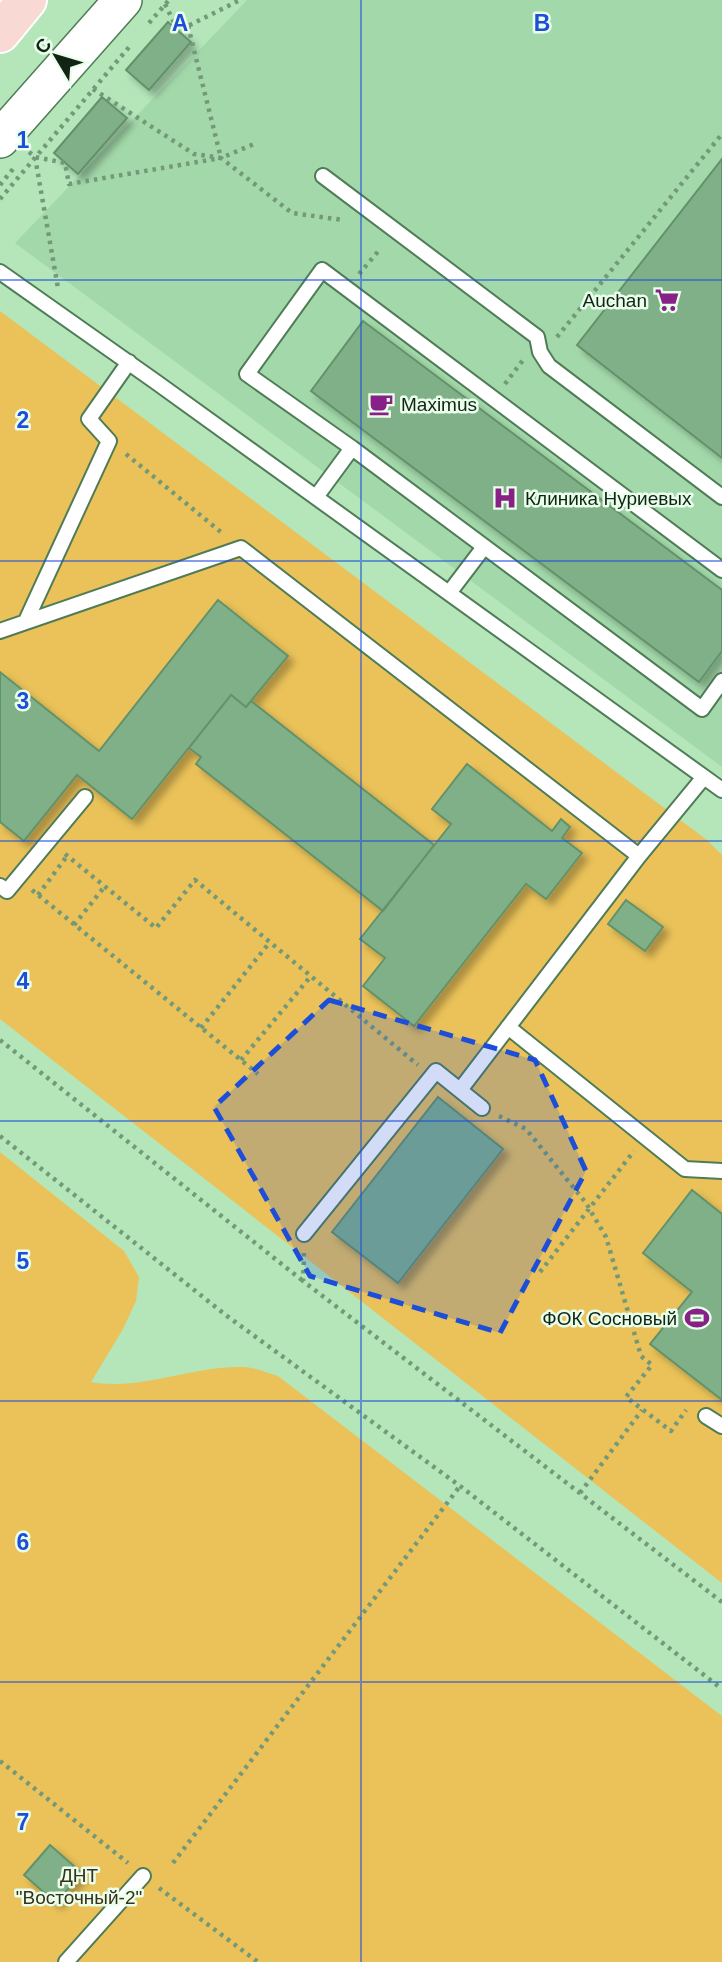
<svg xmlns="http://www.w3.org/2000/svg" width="722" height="1962" font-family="Helvetica,sans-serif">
	<defs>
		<filter id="shadow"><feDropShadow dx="6" dy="6" stdDeviation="3.5" flood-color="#0004"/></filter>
	</defs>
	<rect width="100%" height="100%" fill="#b4e6ba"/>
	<!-- built -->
	<path fill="#a3d9aa" d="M247,0H722V767L15,243Z"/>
	<!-- green -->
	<path fill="#eac259" d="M0,311L707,840L722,855V1583L0,1019Z
		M0,1152L124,1251L139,1277L136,1301L123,1329L91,1382C142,1391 190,1366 242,1367C254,1367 267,1373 278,1376L722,1716V1962H0Z"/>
	<!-- building -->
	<path fill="#80b087" stroke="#63926a" stroke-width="2" filter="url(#shadow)" d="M168,22L191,42L149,90L126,70Z
		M102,97L127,118L78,174L54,153Z
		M722,159V458L577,345Z
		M363,321L722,590V651L699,682L311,391Z
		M218,600L288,656L246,707L231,695L132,819L77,775L24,841L0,822V672L99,751Z
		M231,695L246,707L251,701L434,845L383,911L196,764L201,757L189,748Z
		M467,764L552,831L561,819L570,827L562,838L582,853L546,899L526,884L414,1026L363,986L385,958L360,939L451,824L432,809Z
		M626,900L663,927L645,951L608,924Z
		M438,1097L503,1149L398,1283L332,1232Z
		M692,1190L722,1214V1400L650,1344L692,1292L643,1253Z
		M50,1845L82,1873L56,1903L24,1875Z"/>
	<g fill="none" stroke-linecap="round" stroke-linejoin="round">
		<!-- service casing -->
		<g stroke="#4f7c56" stroke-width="18">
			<path id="service" d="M323,176L537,337L540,352L549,366L722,497
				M0,272L156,382L722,790
				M316,497L352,448
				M722,570L322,270L247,374L352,448L702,709L722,681
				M449,593L484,547
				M26,621L109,441L89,419L129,362
				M0,631L241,548L639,856
				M0,886L7,891L85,797
				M508,1027L685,1169L722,1171
				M460,1090L639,856L704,777
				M304,1234L436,1071L482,1108
				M706,1416L722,1426
				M66,1962L143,1876"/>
		</g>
		<!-- tertiary casing -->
		<g stroke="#4f7c56" stroke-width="40">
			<path id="tertiary" d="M0,139L123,0"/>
		</g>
		<!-- primary casing -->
		<g stroke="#fff" stroke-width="42">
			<path id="primary" d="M0,33L27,0"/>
		</g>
		<!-- path -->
		<path stroke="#739978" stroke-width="4.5" stroke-dasharray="3.5 5" stroke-linecap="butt" d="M165,4L178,31L240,0
			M149,23L169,0
			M188,26L221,158
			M93,89L194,154L221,158L254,144
			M29,152L35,157L65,163L69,184L221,158L292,213L343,220
			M35,157L58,288
			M0,185L13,169
			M0,199L130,46
			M359,274L381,248
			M557,337L722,134
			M505,384L523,360
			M126,454L222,533
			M65,854L156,928L195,880L418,1065
			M32,890L258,1074
			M38,895L67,856
			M74,925L105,886
			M201,1028L270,942
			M0,1040L303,1281
			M241,1060L311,976
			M499,1116L526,1129L586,1203L606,1237L641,1356L652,1365L626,1397L671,1431L686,1410
			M0,1136L227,1316L460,1486L722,1689
			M304,1253L303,1281L722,1602
			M540,1272L634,1151
			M580,1493L642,1410
			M0,1761L128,1863
			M173,1863L460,1486
			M159,1888L258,1962"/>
		<!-- service -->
		<use href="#service" stroke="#fff" stroke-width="14"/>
		<!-- tertiary -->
		<use href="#tertiary" stroke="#fff" stroke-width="37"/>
		<!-- primary -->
		<use href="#primary" stroke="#f9d9d3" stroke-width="38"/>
	</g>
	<!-- marked area -->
	<path fill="#1d4ed8" fill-opacity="0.2" stroke="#1d4ed8" stroke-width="5" stroke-dasharray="14 9" stroke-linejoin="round" d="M329,1000L535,1060L586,1171L500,1333L310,1276L214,1107Z"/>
	<!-- grid -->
	<path fill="none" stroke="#1d4ed8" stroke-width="2" stroke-opacity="0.55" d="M361,0V1962M0,280H722M0,561H722M0,841H722M0,1121H722M0,1401H722M0,1682H722"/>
	<!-- icons -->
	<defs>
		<g id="supermarket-bare" transform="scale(1.89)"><path d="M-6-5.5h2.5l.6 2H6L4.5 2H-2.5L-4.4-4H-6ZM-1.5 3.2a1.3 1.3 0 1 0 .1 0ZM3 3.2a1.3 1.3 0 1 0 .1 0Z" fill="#872087" stroke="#eafeec" stroke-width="2.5" paint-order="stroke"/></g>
		<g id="cafe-bare" transform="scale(1.89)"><path d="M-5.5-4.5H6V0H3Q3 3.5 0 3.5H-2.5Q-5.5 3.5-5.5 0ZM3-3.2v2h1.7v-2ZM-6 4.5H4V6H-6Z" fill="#872087" stroke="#eafeec" stroke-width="2.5" paint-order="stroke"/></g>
		<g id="hospital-bare" transform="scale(1.89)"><path d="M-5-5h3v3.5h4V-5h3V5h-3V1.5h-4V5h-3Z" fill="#872087" stroke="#eafeec" stroke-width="2.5" paint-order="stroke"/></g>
		<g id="stadium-bare" transform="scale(1.89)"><path d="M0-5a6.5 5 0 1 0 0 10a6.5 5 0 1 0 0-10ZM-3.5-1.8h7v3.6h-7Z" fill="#872087" stroke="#eafeec" stroke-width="2.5" paint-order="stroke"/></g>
	</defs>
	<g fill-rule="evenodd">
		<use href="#supermarket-bare" x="667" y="300"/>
		<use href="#cafe-bare" x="381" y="404"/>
		<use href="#hospital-bare" x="505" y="498"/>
		<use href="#stadium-bare" x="697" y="1318"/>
	</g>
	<g text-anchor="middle" stroke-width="5" stroke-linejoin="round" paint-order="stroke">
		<!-- poi labels -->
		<g font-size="19" fill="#122515" stroke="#eafeec" text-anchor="end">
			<text x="647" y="307">Auchan</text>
			<text x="401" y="411" text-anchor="start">Maximus</text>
			<text x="525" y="505" text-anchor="start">Клиника Нуриевых</text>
			<text x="677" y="1325">ФОК Сосновый</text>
		</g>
		<!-- park labels -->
		<g font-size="19" fill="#393019" stroke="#eafeec">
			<text x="79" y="1882">ДНТ<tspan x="79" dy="22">"Восточный-2"</tspan></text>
		</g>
	</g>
	<g font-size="23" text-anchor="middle" font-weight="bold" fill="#1d4ed8" stroke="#eafeec" stroke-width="5" stroke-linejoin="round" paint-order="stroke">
		<text x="180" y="31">A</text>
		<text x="542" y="31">B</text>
		<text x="23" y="148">1</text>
		<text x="23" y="428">2</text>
		<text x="23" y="709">3</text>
		<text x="23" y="989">4</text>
		<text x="23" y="1269">5</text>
		<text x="23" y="1550">6</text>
		<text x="23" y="1830">7</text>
	</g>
	<!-- north arrow -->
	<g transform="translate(56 56) rotate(308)" stroke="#eafeec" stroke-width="5" paint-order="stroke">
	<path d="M0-5L12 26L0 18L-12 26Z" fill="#122515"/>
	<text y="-10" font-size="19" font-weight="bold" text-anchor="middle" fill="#122515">С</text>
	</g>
</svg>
